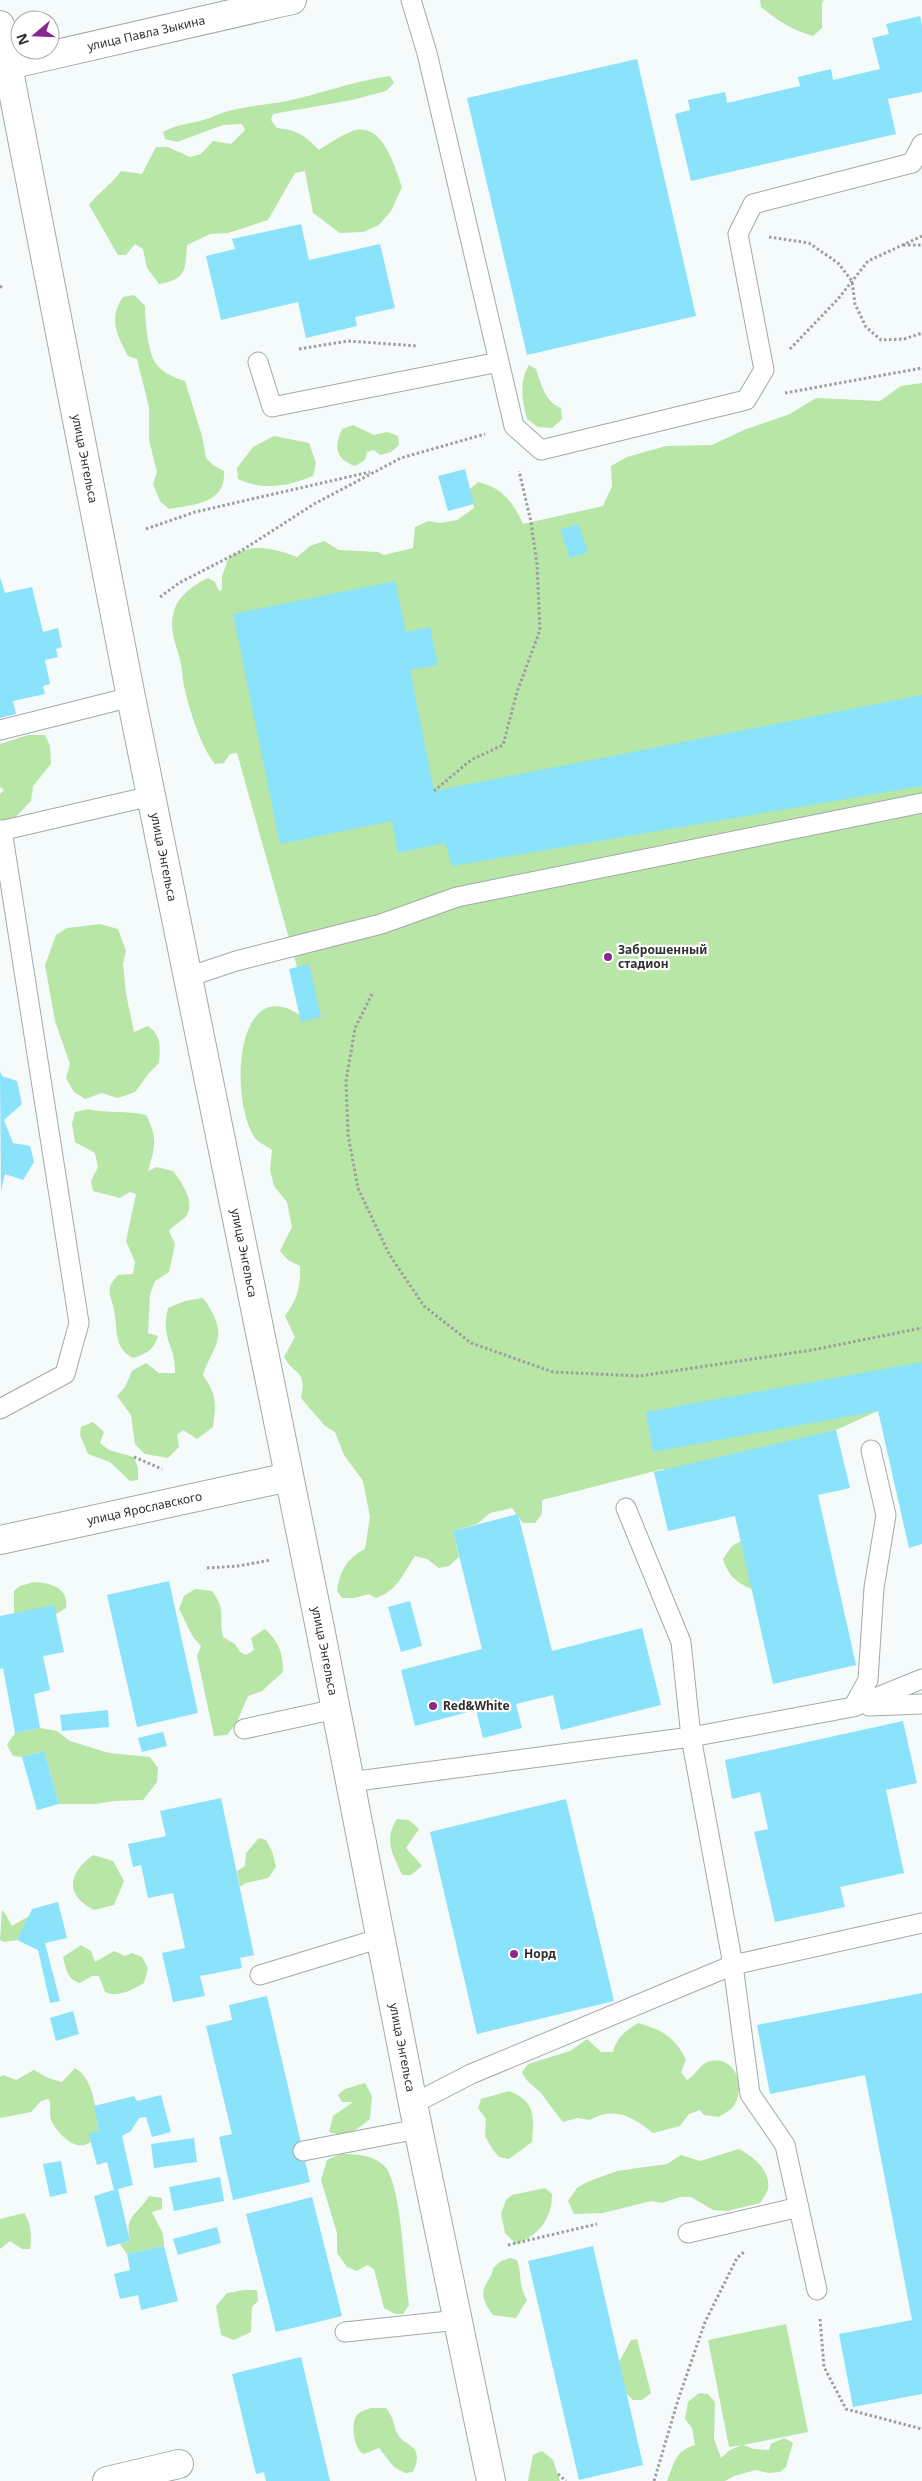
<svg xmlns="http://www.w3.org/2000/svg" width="922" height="2481" font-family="'Noto Sans',sans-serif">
	<rect width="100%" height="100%" fill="#f5fafa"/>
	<!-- green -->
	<path fill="#b7e6a6" d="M760,0H824L822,3V28L813,36C793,31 777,20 761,7Z
		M390,76L394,83L386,91L352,100L273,114L271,120L277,128C298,130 304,135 319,150C330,143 341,135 353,131C383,121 395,168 402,187L391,211L379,225L363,232L340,233L313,213L305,171L295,173L268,220L228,233L210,234L187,245C185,270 187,279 159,284L147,268L143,249L135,244L126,255H118L89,205C99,192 112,184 121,171L142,174L156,147H168L190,157L201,154L213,141L231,144L245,130L242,124L223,125L177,142L165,139L163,132C175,125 187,124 200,121C209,119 219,113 229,111C246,106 264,105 282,102C318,95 353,81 390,76Z
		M134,295L145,306C145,321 148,355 157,365C165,374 175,378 185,381L202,436L206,458L213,465L224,471C226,504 194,504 169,509L160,501L153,484L157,472L149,440V407L137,359L128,356C117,335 108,319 123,297Z
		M529,365L536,369C541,384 545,402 561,408L562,419L552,428L538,427L527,419C522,401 519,381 529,365Z
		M922,383V1403L878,1411L836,1430L673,1473L663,1469L542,1500V1514L535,1523H523L512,1508L490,1513L477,1524L453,1531L459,1557L449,1566L439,1568L427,1559L415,1556C403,1574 397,1591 376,1598L369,1594L354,1598H342L337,1591C340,1571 347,1558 365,1549L370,1517L363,1481L344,1455L335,1432L325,1426L301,1398C307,1368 295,1377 284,1357L295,1337L285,1316C297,1300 301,1286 300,1266L288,1260L280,1251L292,1227L287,1202L274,1186L270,1170L272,1150C267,1146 259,1143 256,1139C229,1105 234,971 300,1015L297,967L237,753L230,754L224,763L215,764C201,747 189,709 184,686C182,679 183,671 181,664C178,649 169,631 173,615C177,596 192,586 208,578L215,582L219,591L222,590V576L229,557C256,543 269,547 297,557L310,546L324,541L339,550L378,552L384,555L413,548L415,527L428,521L440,523L457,520L474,508L470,489L478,482C503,488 513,502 523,524L603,506L612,486L611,466L627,457L666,446L712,445L744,430L790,414L816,398L880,401L901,386Z
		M353,425L374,435L387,432L398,436L399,445L391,452L380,455L374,450L367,452L365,460L355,466C335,459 334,447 342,429Z
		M274,436L309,443L316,463L313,476C288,486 264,491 238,479L237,468L253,447Z
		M28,735H45L50,746L51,764L33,786L31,801L0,833V794L4,790L0,787V744Z
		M100,924L118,929L126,951L123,964L126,994L134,1032L148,1026C162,1036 160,1047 159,1063L149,1073L135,1092L118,1098L102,1093L85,1099L74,1092L66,1078L70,1064L55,1021L45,965L56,935L67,928Z
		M88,1109C108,1114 126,1110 146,1115C158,1138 155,1147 148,1171L157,1167L173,1171C181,1182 195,1200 187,1215C183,1221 173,1225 169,1231L175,1244L169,1272L155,1281L150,1294L148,1333L158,1336C154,1350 146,1354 133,1358C113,1348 118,1329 114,1310C111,1294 104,1290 118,1275L133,1274L135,1262L126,1241L136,1194L130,1192L120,1198L93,1191L91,1181L98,1167L95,1153L75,1142L72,1124L75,1112Z
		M203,1298C211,1309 220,1323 218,1338C216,1349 206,1363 203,1375C217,1395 216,1403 213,1427L197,1439L183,1430L177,1435L179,1447L168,1458L145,1454L135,1444L131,1415L117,1396L125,1387L132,1371L146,1363L159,1373H175C176,1345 160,1340 168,1308L185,1301Z
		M93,1422L104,1432L100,1443L109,1450L134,1457L138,1468V1480L130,1481L110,1462L88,1454L80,1435L81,1427Z
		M741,1541L752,1589C736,1583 728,1575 723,1559L732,1546Z
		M34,1582C50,1583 69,1587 66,1608L56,1614H14V1591L20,1586Z
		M195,1589L212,1591C227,1611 218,1616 223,1637L235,1644L240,1652L246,1655L254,1650L251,1638L265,1629C279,1642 283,1653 283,1672L262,1691L248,1696L237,1722L227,1735L214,1736L197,1656L201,1646L193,1637L179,1609L184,1596Z
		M40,1728L57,1731L70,1741L109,1753L150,1757L158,1768L157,1782L143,1800L114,1801L96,1804H59L44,1751L22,1757L13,1756L7,1745L15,1733Z
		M397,1819L409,1820L419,1829L406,1848L422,1866L411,1875H402C393,1854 383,1840 397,1819Z
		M259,1838L266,1840L272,1851L276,1867L268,1878L246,1883L240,1887L237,1871L245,1866L246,1853Z
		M93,1855L113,1861L124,1881L114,1905L94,1910C63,1894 69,1873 93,1855Z
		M2,1910L6,1915L12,1926L29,1916L17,1940L4,1942L0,1940Z
		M81,1945L91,1951L95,1962L114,1951L125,1956L132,1953L142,1957L148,1968L144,1983C132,1990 118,1998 105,1992L99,1976H92L80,1983C67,1979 66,1969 63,1957Z
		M638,2023C661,2029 676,2038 686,2060L681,2072L687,2080C697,2075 699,2063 711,2061C737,2056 747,2090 732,2108C729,2111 723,2114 719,2117L704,2115L700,2110L689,2114L680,2126L653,2133C633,2117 615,2106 590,2120L577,2118L563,2122C555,2113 549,2103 541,2093C534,2086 526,2082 522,2072L528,2064L570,2051L587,2039L601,2052H613C617,2037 625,2031 638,2023Z
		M75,2068C95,2080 95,2110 99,2131C96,2135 94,2141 89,2143C76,2152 58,2134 52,2122C48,2116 52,2107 49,2099L41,2101L31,2112L0,2118V2077L3,2075L16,2080L34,2070L48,2078L62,2082Z
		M365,2083L372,2096L370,2119C356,2130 347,2138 329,2132L333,2116L353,2102H342L338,2095L345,2089Z
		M509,2091C536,2101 534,2117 532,2142L509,2159L499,2157L493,2150L485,2136L486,2119L478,2108L481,2099Z
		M739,2149C753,2156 771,2171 768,2189C767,2194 762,2199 760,2203L727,2211L713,2210L691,2197H680L662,2203L651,2201L603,2213L574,2214L568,2201L577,2188L587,2182L617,2171L667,2164L681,2155L700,2161Z
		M341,2154C356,2154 377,2155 387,2169C402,2194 404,2273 409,2305L403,2314H395L384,2308L374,2269L367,2265L357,2271L347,2267L337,2253V2233L321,2180L327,2160Z
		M545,2188L552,2194C552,2219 539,2235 516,2244L505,2233L501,2214L506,2200L512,2195Z
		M149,2196L162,2198V2209L152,2212L163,2234L164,2246L127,2254L120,2244L130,2241C124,2215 137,2216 149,2196Z
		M24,2213C31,2222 32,2238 30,2249H22L10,2241L0,2249V2219Z
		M510,2258L517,2260C523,2277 517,2282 527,2300L516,2318L493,2315C487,2307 480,2297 485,2286C488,2278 492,2278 493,2268L501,2261Z
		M244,2290H257L258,2301L252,2307L251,2332L234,2340L221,2335L216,2306L227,2293Z
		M786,2324L808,2432L743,2445L754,2449L769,2450L771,2444L784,2438L793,2443L786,2467L780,2472L768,2473L756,2470L734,2476L725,2481H667C675,2462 674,2452 695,2445L692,2428L685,2419L688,2402L699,2393L708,2394L715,2402L714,2439L721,2458L730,2450L742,2445L729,2447L708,2340Z
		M637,2339L651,2393L642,2400H633L626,2393L619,2362L631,2340Z
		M371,2408H386C393,2416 393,2423 397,2433C404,2448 426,2443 413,2472L405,2473L394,2467L379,2448L364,2454C354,2451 350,2423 357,2415C360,2411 366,2410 371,2408Z
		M542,2451L553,2460L560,2481H528L533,2455Z"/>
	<!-- building -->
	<path fill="#8ae2fb" d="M920,16L922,25V92L888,99L896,134L691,181L675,114L690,110L688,100L725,92L727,103L800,86L798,77L831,69L833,80L880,69L872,38L889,34L886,24Z
		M637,59L696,316L527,355L467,98Z
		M301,224L309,260L380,244L395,308L355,317L357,326L306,338L298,302L221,320L206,256L235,249L232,239Z
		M465,469L474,504L448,511L438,476Z
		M578,524L588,552L570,558L560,530Z
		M0,577L5,593L32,587L43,632L58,628L62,647L56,649L58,657L45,660L50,684L43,686L45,694L13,701L16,714L0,718Z
		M395,581L406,632L430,627L438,665L410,670L434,791L922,695V786L452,866L445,843L398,853L392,821L280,844L233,614Z
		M309,964L321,1017L301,1022L289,969Z
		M0,1071L2,1076L17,1081L22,1104L4,1120L13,1143L30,1146L34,1162L23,1180L5,1174L1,1191Z
		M922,1362V1544L909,1548L878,1411L653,1452L646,1412Z
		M836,1430L850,1488L818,1495L856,1665L773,1684L735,1516L668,1531L654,1472Z
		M518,1514L552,1651L642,1628L661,1705L561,1730L553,1695L516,1704L522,1728L483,1738L476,1710L415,1726L401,1670L482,1649L453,1531Z
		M169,1581L198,1713L137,1727L107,1595Z
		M410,1601L422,1646L401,1652L388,1607Z
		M54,1605L64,1652L43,1656L50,1690L34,1694L40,1728L15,1733L3,1668L0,1669V1616Z
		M108,1710L109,1727L62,1731L60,1715Z
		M903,1721L917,1783L886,1790L904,1873L840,1887L845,1907L775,1922L754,1832L768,1829L760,1792L732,1799L725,1760Z
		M163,1732L167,1746L142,1752L138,1738Z
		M44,1751L59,1804L37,1810L22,1757Z
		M221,1798L254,1955L240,1958L242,1968L200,1976L205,1996L173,2002L162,1953L185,1948L173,1893L148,1898L141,1865L133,1867L128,1844L166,1836L160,1811Z
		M566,1799L614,2001L477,2034L430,1832Z
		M58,1902L67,1938L45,1943L60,2001L50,2003L38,1950L17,1940L32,1909Z
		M922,1993V2394L853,2407L839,2334L912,2320L865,2075L770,2094L757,2025Z
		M267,1996L310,2182L233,2200L219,2137L232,2134L206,2026L232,2020L229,2005Z
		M73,2011L79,2034L56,2041L50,2018Z
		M161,2095L171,2132L152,2137L146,2117L139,2118L131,2131L122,2136L133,2185L118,2189L130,2241L107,2247L94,2196L114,2190L107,2162L97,2165L91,2143L89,2133L99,2131L94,2106L134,2096L137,2101Z
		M194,2138L197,2162L154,2168L151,2144Z
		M61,2161L67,2193L50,2197L43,2164Z
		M220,2177L224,2201L174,2211L169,2187Z
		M312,2197L342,2316L276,2332L246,2214Z
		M217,2227L221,2243L178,2255L173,2239Z
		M164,2246L178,2301L141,2310L138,2295L120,2299L114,2274L130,2270L127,2254Z
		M593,2246L643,2465L579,2480L528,2261Z
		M301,2357L330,2481H266L264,2472L256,2474L232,2374Z"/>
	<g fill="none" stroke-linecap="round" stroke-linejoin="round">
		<!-- service casing -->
		<g stroke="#a4a9a8" stroke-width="21">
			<path id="service" d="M411,0L427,53L514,426L541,450L746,400L764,370L738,234L753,204L912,163L922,144
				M258,362L272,407L499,362
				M0,730L131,697
				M0,831L151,796
				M188,977L236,961L381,924L457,897L922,803
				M0,1409L65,1374L79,1323L2,830
				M626,1508L681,1642L691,1737L853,1707L922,1679
				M869,1706L922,1704
				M853,1707L868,1680L874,1588L886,1515L871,1450
				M244,1729L336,1709
				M350,1782L691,1737L733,1965L471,2074L413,2104
				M260,1975L381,1938
				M303,2151L418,2129
				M688,2233L799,2207
				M817,2290L785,2145L750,2094L733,1965L922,1923
				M345,2332L458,2320"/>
		</g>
		<!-- minor casing -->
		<g stroke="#a4a9a8" stroke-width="30">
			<g id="minor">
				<path id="s1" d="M0,1540L289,1477"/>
				<path d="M107,2481L179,2464"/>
			</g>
		</g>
		<!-- tertiary casing -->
		<g stroke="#a4a9a8" stroke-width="30">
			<g id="tertiary">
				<path id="s2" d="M0,25L131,697L320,1628L413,2104L491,2481"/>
				<path id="s3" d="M0,67L292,0"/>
			</g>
		</g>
		<!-- path -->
		<path stroke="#9c9f9f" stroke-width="3" stroke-dasharray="2.5 2.5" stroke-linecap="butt" d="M769,237L809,243L838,263L852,281L855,304L866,327L881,340L904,339L922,333
			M903,245H922
			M0,286L4,289
			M299,349L348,341L418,346
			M790,349L838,299L868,261L922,236
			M785,393L922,368
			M146,529L195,512L370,472
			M160,597L179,583L241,551L314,504L401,458L485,434
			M434,791L471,760L503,745L517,692L540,630L537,564L531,522L519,471
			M372,994L355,1028L346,1082L348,1135L358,1188L389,1254L424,1306L471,1343L553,1372L640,1376L812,1350L922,1328
			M134,1457L162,1469
			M207,1568L238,1566L271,1560
			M508,2245L597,2224
			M820,2319L824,2367L846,2409L922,2429
			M558,2474L566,2481
			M654,2481L678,2400L705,2322L737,2258L745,2251"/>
		<!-- service -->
		<use href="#service" stroke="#fff" stroke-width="19"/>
		<!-- minor -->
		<use href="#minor" stroke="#fff" stroke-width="28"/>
		<!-- tertiary -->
		<use href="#tertiary" stroke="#fff" stroke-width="28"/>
	</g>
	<!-- markers -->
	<g fill="#8a2891" stroke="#fff" stroke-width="2">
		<circle cx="608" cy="957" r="5"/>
		<circle cx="433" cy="1706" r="5"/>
		<circle cx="514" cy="1954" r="5"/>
	</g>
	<g text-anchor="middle" stroke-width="4.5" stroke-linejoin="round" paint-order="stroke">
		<!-- street labels -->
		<g font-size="12" fill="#2e3030" stroke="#fff">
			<text dy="4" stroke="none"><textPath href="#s3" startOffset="150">улица Павла Зыкина</textPath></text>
			<text dy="4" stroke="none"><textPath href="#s2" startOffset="442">улица Энгельса</textPath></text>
			<text dy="4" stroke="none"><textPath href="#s2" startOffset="848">улица Энгельса</textPath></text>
			<text dy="4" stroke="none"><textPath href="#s2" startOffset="1252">улица Энгельса</textPath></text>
			<text dy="4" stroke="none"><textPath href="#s1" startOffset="148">улица Ярославского</textPath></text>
			<text dy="4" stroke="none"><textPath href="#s2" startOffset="1658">улица Энгельса</textPath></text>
			<text dy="4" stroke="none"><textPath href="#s2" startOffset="2062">улица Энгельса</textPath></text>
		</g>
		<!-- poi labels -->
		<g font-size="12" font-weight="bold" fill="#2e3030" stroke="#fff" text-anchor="start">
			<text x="618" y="954">Заброшенный<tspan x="618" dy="14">стадион</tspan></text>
			<text x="443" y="1710">Red&amp;White</text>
			<text x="524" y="1958">Норд</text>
		</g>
	</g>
	<!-- north arrow -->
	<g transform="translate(35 35) rotate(251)"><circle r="24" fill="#ffffff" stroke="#abacac"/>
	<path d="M0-4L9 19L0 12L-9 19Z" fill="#8a2891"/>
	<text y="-8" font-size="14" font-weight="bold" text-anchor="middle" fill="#2e3030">N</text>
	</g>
</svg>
